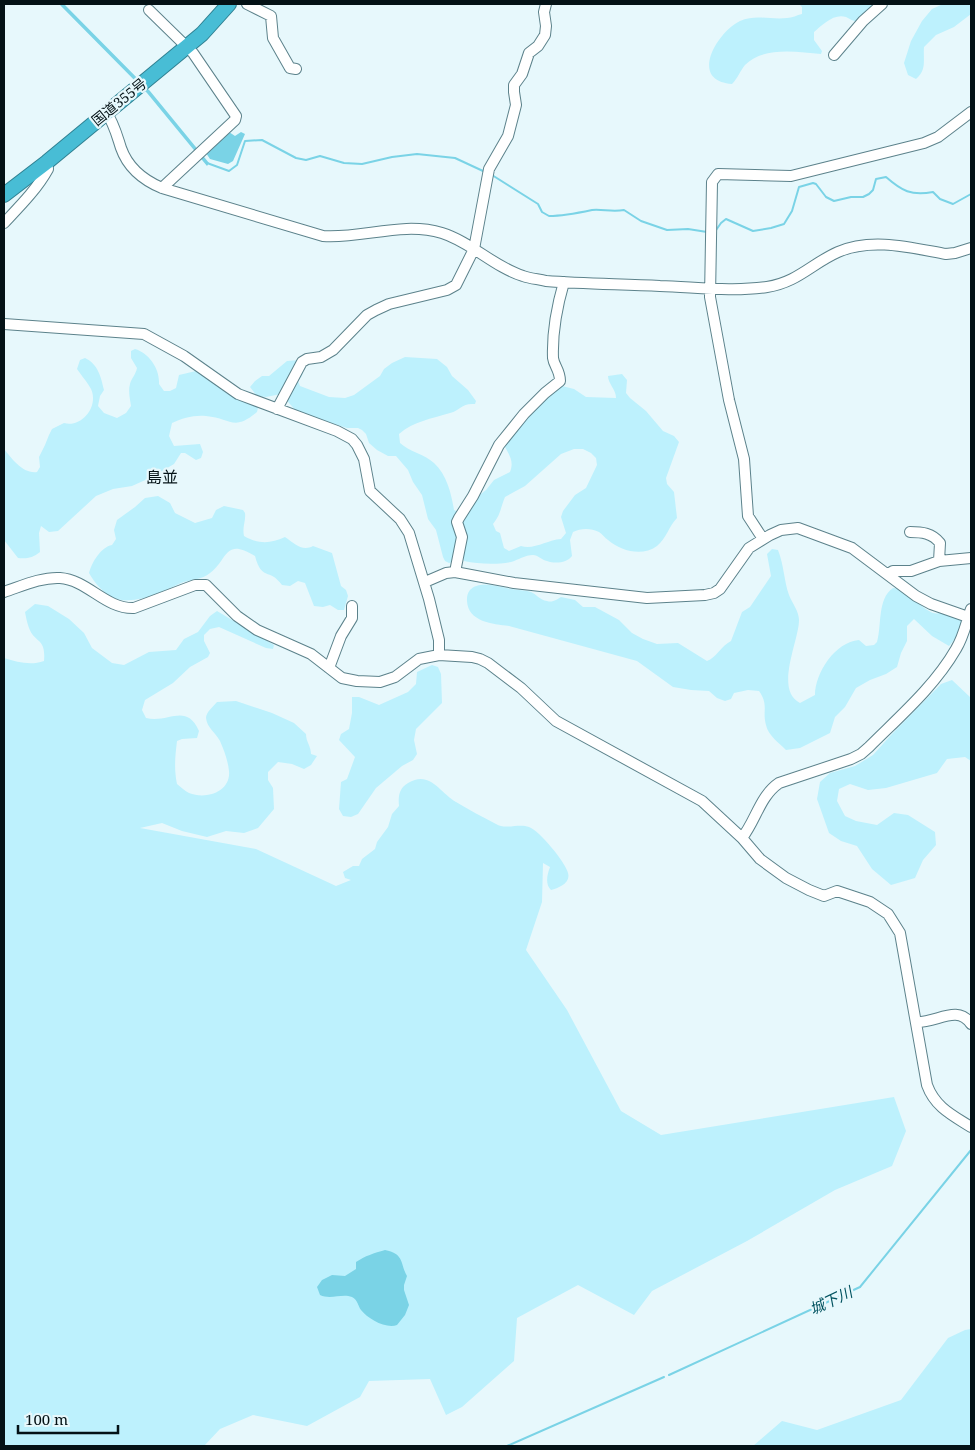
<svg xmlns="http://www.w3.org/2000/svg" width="975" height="1450" font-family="'Noto Serif','Noto Sans JP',serif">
	<rect width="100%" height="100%" fill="#e7f8fc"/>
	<!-- green -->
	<path fill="#bdf1fd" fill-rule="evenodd" d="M799,4H872L867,14L858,22C853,21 850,19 846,17C834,13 822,25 814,32V40L822,51L821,54C798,52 763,46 745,65C740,71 738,78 732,84C688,81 717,32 740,21C756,14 770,20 787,18C792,18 797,15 802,14V7Z
		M943,4H971V14L954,27L936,35L924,47C923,60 927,70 916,79L908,75L904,63L911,41L922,21L932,9Z
		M135,349C149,353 160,369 159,384L164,391H170L176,388L179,375L196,371L220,385L226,393L251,403L258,408L257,412C234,432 230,418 206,416C193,415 183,418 172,423L169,436L174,446L200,444L203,452L201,458L196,460L185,453H181L174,464L152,477L132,486L113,489L96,496L58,531L49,532L41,526L39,533L40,552C33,558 26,559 18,558L4,540V449C12,459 23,474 37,472L40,467L39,457L45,445L49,435L52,429L64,423C82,428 99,406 91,389C88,383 81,375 77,369L80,360L85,358C98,364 101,377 104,390L100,396L98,406L104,413L117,418L126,413L131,406C130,399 128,391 130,384C131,379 136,374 137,368L131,358V351Z
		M405,357L437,359L447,367L452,376L468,390L476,401L475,404C461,403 461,410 450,413C431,419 414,421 399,434L400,443C410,452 424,454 434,463C447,475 451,493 454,510L458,512L486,490L494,480L510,472C514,462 510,456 505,447L510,435L545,388L562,386L574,389L586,397L616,398C616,389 608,384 608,376L622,374L627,380L626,393L630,398L646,411L663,431L674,436L679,442L666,478L667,484L674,492L677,518C669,526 666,539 657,546C642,557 621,551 608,540C605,538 602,534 599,532C591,528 581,528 573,532L570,540L572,556C567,563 555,564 547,561C542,560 538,555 533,555C525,555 518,560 511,562C496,565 478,564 464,561V556C460,553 458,550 453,553L452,562L449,563L445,561L443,557L436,530L428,519L422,495L413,482L408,470L396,456H388L377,450L369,443L366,434L362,430L358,428H347L297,412L281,394L266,397L257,396L250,387L255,381L262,376H269L287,361L299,360C304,369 305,374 298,381L300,386L329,397L345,398L354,395L380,376L384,369L392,363ZM574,449H583L591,453L596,458L597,465L586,488L575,495L563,511L561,517L566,533L561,539C547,540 534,550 521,546L509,551L504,548L500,533L496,531L493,524C501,514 500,509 505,497L525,486L561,454Z
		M158,496L170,503L175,513L195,523L212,518L216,510L224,506L243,510L245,513C246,521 242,527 244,536C258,544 270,544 285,537C294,543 302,552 313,546L332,553L341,586L346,590L348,596L344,610H338L330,605L323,607L314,606L305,583L298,581L290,586L282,585C269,567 262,582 255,556C224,537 228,560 210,573C202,580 191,579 181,583C157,594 122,613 100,588C96,584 92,578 89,573C92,562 101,547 112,545L116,539L114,530L117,520L135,507L145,498Z
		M772,549L778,550C784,565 784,581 789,595C792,603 799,611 799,620C799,641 774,690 800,703L815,695C815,673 835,642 859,640L866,646L874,645L877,642C882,625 877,599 893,588C909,589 916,604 929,611C937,616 941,612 948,611C951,611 956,613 960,614C960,614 962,622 962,622C962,627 953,643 949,646L932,636L914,619L907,626V641L901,653L897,667L886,674L870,680L856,688L845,707L835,717L830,733L800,748L786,750C779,743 768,735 766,725C762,711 769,705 759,691L748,690L734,693L731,699L725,701L717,698L709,691L691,690L673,687L637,661L509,626C493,624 468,622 467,601C467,597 467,594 470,590C479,580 500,587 511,589C517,590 525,590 531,592C536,594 540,600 547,601C553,603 557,599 561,597L575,600L583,607H595L619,620L632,633L643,639L657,644L678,643L707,661C716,658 721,646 731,641L742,612L750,607L771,576L767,554Z
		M35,604L48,606L69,619L84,633L92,648L112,663L124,665L149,652L176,650L184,639L198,632L210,616L217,611L274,645L273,649L266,648L219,627L210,629L204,635V641L210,653L208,657L190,667L173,683L145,700L142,710L146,718C168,724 186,702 199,731L197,738L182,739L177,741C175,757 174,769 177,784C181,787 185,791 189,793C206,800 231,792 229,771C228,761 224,750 220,741C216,733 207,728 206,718C206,712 214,706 217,702L236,701L272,713L294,723L306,734C306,742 311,746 311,754L317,756L311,765L304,769L292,764L278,762L268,772V780L273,788L274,809L258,828L244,833L226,831L207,837L182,831L162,823L140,828L256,849L336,886L351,880L345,878L343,872L353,866H359L362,859L375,849L377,842L388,827L392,814L399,806C398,797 399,788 408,783C430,770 439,792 456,802C469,810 483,817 496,824C505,830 519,823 529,827C539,830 566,863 568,873C571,883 559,888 551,890C545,884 547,875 550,867L543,863L542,902L526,950L567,1010L621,1111L661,1135L894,1097L906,1131L892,1166L835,1190L747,1241L652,1291L634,1315L578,1285L517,1318L514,1361L462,1407L446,1415L430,1379L369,1381L360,1397L307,1426L253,1415L220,1429L204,1446H4V658C18,662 30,666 44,661C46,637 35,644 29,628C27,623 26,617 25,612Z
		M432,665L438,667L441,674L442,703L416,729L414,740L417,754L413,760L402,766L376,788L358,814L351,817L343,816L339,809L341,782L347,779L355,757L339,740L341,734L349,729L352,713V697H359L379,705L408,692L416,684L417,672Z
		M952,680L971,698V761L965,757L947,759L937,773L886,788L868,790L850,784L839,789L837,801L845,816L856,821L877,825L894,813L908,815L935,832L936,845L923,860L915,878L891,885L872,869L857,846L841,841L829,833L817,799L820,782L830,773L855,766L873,755L891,735L941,684Z
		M971,1329V1446H753L782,1421L817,1430L901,1400L948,1338L965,1330Z"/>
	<!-- water -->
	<path fill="#7ad3e6" d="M59,4H64L150,91L209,163L207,166L147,93Z
		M229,132L235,136L241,132L245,134L233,161L228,164L210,159L206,153Z
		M385,1250C405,1254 400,1264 407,1276L404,1285V1290L409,1305L405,1315L397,1325C386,1329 368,1319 361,1310C358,1306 358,1300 352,1297C342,1293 331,1300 320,1295L317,1287L322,1280L332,1275L345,1276L356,1269V1262C365,1256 374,1253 385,1250Z"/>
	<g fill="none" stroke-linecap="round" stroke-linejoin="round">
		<!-- stream -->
		<path stroke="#7ad3e6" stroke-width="2" d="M207,163L229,171L237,165L245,141L262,140L296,158L306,160L320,156L344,163L362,164L392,157L417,154L455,158L483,171
			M492,175L538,204L542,212L549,216C564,216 578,213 592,210C602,209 612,212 624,210L641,221L667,230L688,229L707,232
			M714,233L721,223L726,219L753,231L771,228L784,224L792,211L799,187L813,183L816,184L826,197L834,201L851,197H863L869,194L873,190L876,179L886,177C902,191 911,196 933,192L940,199L953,204L971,194
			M669,1375L860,1287L971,1150
			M507,1446L664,1377"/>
		<!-- minor casing -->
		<g stroke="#5c828b" stroke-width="12">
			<path id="minor" d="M247,4L271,16L273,38L290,68L296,69
				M149,10L193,53L236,116L235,120L162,188
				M834,55L863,21L882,4
				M106,112C114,123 117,136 121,148C128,168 143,180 162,188L323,236C362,239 402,221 442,233C471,242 494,267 523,276C531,279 539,279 546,281C584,284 622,284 660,286C695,287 732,292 767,287C798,282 811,264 838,252C872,237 912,248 946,254L955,253L971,248
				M4,223C20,206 37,189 48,169L47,162
				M4,324L144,334L184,356L238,394L337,431L352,439L357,445L364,459L370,491L400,519L409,533L429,599L439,640V655
				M277,409L302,362L307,359L321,357L333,350L367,315L376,310L389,304L447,290L456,285L474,249L489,169L508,136L516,105L514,92V85L522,74L529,53L538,46L545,35L546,26L544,12L546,4
				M910,532C922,532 932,533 940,543L939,561
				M763,539L748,516L744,459L729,400L710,297L712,182L718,174L791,176L924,143L938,137L971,112
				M455,572L462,537L457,522L459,518L473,496L499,445L524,414L545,393L560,381C560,370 554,366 553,358C552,332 557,306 564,282
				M888,574L893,571H911L939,561L971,558
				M425,582L446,573L455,572L514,583L647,598L705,595L714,593L720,589L749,548L770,535L781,530L798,528L852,548L916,596L931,604L968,617
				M4,592C22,586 41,577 60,578C88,580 105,609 134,608L195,585H206L237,616L257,630L311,654L342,678L357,681L380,682L395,677L419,659L439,655L472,657L480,659L488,663L521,688L556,721L702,801L742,838L760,859L786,878L809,890L824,896L837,891L870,902L888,914L900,933L927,1085C935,1107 952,1115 971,1127
				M329,668L341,636L352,618V606
				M742,838C756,820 760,796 779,783L851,759L861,754L869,747C900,716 934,687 956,649C964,636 966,623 971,609
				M916,1022C937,1023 957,1004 971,1024"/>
		</g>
		<!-- highway casing -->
		<g stroke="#308192" stroke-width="16">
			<path id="highway" d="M4,195L47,162L202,34L229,4"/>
		</g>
		<!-- minor -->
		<use href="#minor" stroke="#fff" stroke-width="10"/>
		<!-- highway -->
		<use href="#highway" stroke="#48bdd5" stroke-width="14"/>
	</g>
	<g text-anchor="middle" stroke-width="4.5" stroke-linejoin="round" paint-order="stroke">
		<!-- street labels -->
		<g font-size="14" fill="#041216" stroke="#e7f8fc">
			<text transform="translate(119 102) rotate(-39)" y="5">国道355号</text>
		</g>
		<!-- water labels -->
		<g font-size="15" font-style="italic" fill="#00525f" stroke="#e7f8fc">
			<text transform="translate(831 1301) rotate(-25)" y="5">城下川</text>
		</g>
		<!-- quarter labels -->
		<g font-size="16" fill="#041216" stroke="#e7f8fc">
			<text x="162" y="483">島並</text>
		</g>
	</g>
	<!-- border -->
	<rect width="975" height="1450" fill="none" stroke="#041216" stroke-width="10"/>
	<!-- scale -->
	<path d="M18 1425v8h100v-8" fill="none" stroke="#041216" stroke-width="2.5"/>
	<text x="25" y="1425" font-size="15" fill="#041216" stroke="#e7f8fc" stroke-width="4" paint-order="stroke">100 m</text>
</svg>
